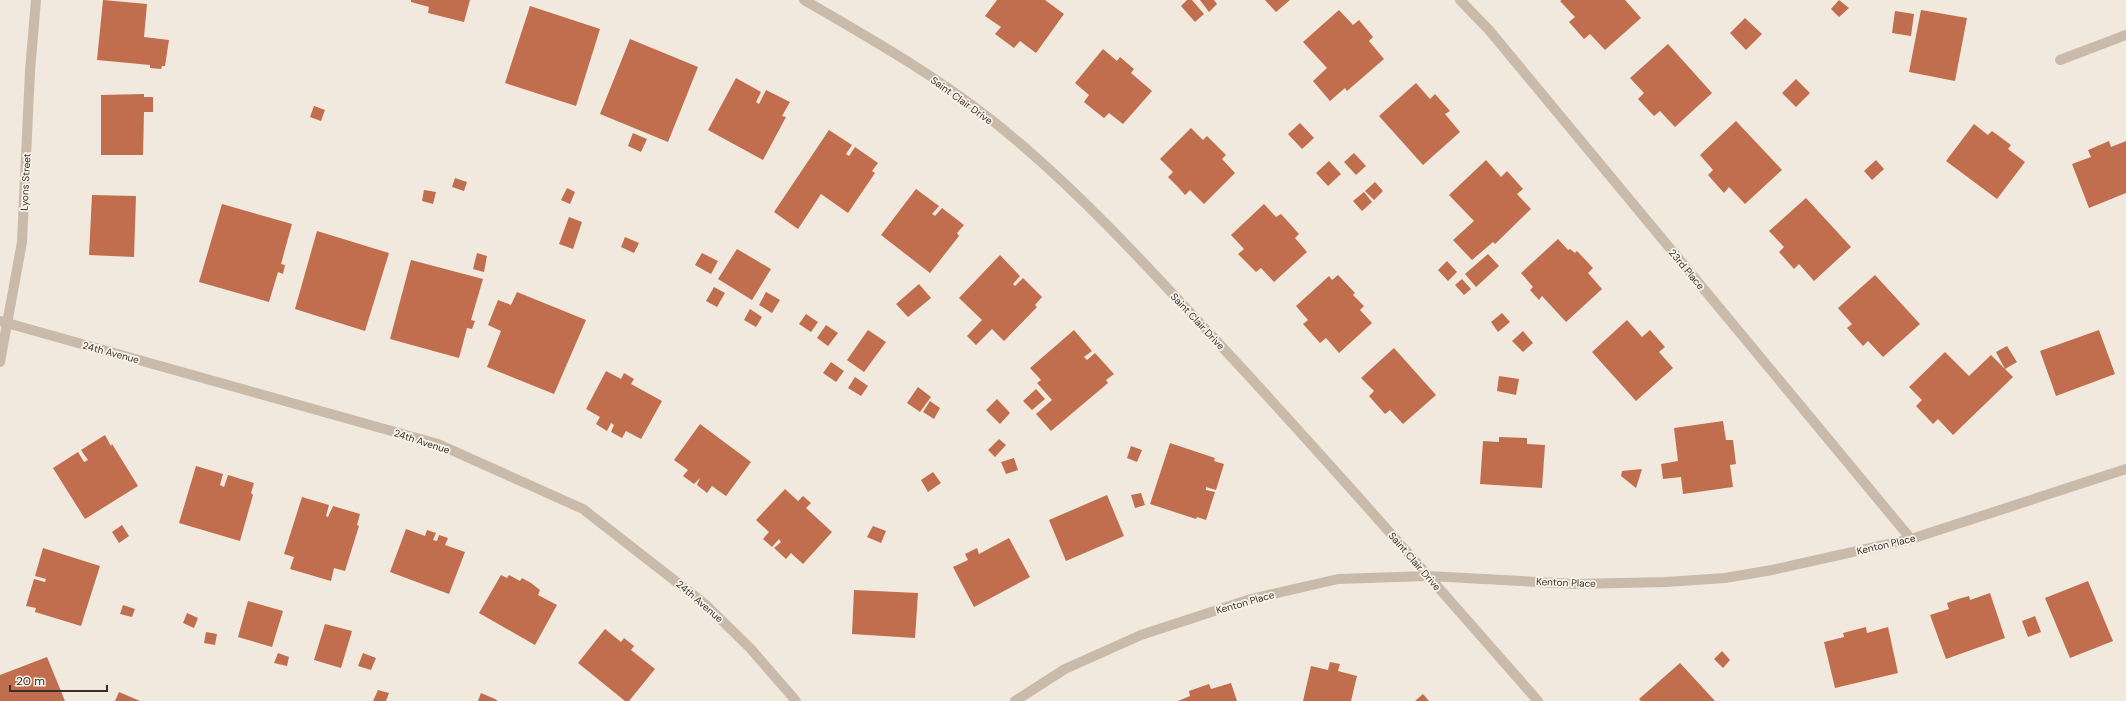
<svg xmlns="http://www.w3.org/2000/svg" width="2126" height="701" font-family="'DM Sans',sans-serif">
	<rect width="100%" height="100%" fill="#f1e9de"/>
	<!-- building -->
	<path fill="#c06e4d" d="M103,0L147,4L144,37L169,40L165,66H162L161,69L150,68V65L97,60Z
		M411,0H470L464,22L428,13L429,7L411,2Z
		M997,0H1045L1064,14L1036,53L1020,41L1014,48L995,34L1001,27L985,16Z
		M1187,0H1192L1204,14L1195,22L1181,6Z
		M1200,0H1214L1217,4L1209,12Z
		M1265,0H1290L1276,12Z
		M1562,0H1625L1641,18L1605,50L1590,34L1584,39L1569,22L1575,17L1560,1Z
		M1839,0L1849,8L1839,17L1831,9Z
		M530,6L600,29L576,106L505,83Z
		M1339,10L1353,25L1359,20L1373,37L1369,41L1384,59L1347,91L1345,88L1330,101L1313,81L1327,68L1303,42Z
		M1921,10L1967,18L1955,81L1909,72Z
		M1895,11L1914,14L1911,36L1892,33Z
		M1745,18L1762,34L1746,50L1730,33Z
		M630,39L698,67L668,142L600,114Z
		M1668,44L1712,93L1675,127L1660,111L1654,116L1638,99L1644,93L1630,78Z
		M1103,49L1117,61L1120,57L1134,69L1131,73L1152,91L1123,124L1109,113L1104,118L1095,111L1084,102L1089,95L1075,83Z
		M736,78L761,92L756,102L759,104L766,90L790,102L782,116L786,117L763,160L708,130Z
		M1796,79L1810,93L1796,107L1782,93Z
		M1416,83L1430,99L1435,94L1450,111L1445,114L1460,132L1423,165L1379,116Z
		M144,94V97H153V112H144L143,155H101V95Z
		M314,106L325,110L321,121L310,117Z
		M1736,121L1782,170L1745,204L1729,187L1724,193L1708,175L1713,170L1700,155Z
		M1300,123L1314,138L1302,149L1288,134Z
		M1974,124L1988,135L1992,131L2003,139L2011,145L2008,149L2025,162L1997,199L1946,161Z
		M1191,128L1203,140L1207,136L1226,155L1222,159L1235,173L1204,204L1190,190L1185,195L1178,187L1168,177L1173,172L1160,159Z
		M829,130L852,145L846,154L849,156L855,147L878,163L872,171L875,173L848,213L821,194L798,229L774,212Z
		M633,133L647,139L641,152L628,146Z
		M2109,141L2111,147L2126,141V193L2089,208L2072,164L2091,157L2088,150Z
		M1354,153L1366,166L1356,175L1344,162Z
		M1486,160L1501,177L1507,171L1523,189L1517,194L1531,209L1495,244L1493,242L1472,260L1453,240L1474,221L1449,195Z
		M1876,160L1884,169L1872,180L1864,171Z
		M1329,161L1341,174L1328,186L1316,173Z
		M455,178L467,182L464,191L452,187Z
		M1375,182L1383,191L1374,200L1365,191Z
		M567,188L575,192L570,204L561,200Z
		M916,189L939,206L932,214L934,215L935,216L942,208L964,225L957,233L959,236L930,273L881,235Z
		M424,190L436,192L433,204L422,201Z
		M1364,192L1372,202L1362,211L1353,201Z
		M92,195L136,196L134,257L89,255Z
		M1806,198L1851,247L1814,281L1799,264L1794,269L1787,261L1779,252L1784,247L1769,231Z
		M222,204L292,224L281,264L285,265L283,274L278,272L269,302L199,282Z
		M1264,204L1276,217L1281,214L1291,225L1299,234L1295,238L1307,252L1274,282L1261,268L1256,272L1238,254L1244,249L1231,235Z
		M569,217L582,222L573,249L559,244Z
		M317,231L389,253L365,331L295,309Z
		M625,237L639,243L634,253L621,247Z
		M1558,239L1568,250L1570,249L1575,253L1577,251L1593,268L1588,273L1602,289L1566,322L1542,296L1539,300L1530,290L1533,287L1521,273Z
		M737,249L771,269L752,300L718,279Z
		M477,253L487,256L484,272L473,269Z
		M702,253L718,261L711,274L695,265Z
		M1488,254L1499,266L1476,287L1465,274Z
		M1000,255L1020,276L1013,284L1015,286L1023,278L1042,297L1035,305L1037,307L1004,341L992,329L976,345L967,336L982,320L959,298Z
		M411,260L483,279L471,320L475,321L472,329L467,328L459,358L390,339Z
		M1447,261L1457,272L1448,281L1438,270Z
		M1338,275L1355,293L1353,295L1364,306L1360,310L1372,323L1339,353L1326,338L1320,343L1303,324L1308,320L1296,306L1329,276L1332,280Z
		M1875,275L1920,324L1883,357L1868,341L1863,346L1847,328L1852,324L1838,308Z
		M1462,279L1471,289L1464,295L1455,285Z
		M919,284L931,298L908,317L896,304Z
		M714,287L725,293L717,307L706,301Z
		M517,292L586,320L554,394L487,367L501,331L488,325L498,300L511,305Z
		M766,292L780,300L772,313L759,305Z
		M750,309L762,317L756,327L744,320Z
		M1502,313L1510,322L1498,332L1491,322Z
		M806,314L818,322L811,332L799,324Z
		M1627,320L1642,337L1650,330L1665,347L1659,352L1673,368L1636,401L1592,352Z
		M826,325L838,333L828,346L817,338Z
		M868,330L886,342L864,372L847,360Z
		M1074,330L1092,351L1084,357L1087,360L1095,353L1114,374L1106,380L1108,383L1051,431L1036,414L1052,400L1037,383L1041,380L1030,368Z
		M2099,330L2115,374L2056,396L2040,351Z
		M1523,331L1533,343L1523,352L1512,341Z
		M2007,346L2017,362L2005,369L1996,352Z
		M1394,348L1436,395L1403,424L1390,410L1385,414L1369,396L1374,391L1361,378Z
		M1945,352L1969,376L1991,355L2013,377L1953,435L1938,419L1933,424L1916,406L1922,400L1909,387Z
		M831,362L844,371L836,382L823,373Z
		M606,371L621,379L624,373L634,379L631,384L662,401L641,439L626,431L622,438L611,432L614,425L611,423L607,431L596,424L600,417L586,409Z
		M1499,376L1519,379L1516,395L1497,391Z
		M855,377L868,386L861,396L848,388Z
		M918,387L931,397L920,412L907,403Z
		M1036,389L1045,399L1032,410L1023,401Z
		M997,399L1010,413L1000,424L986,410Z
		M930,401L940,408L934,419L923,412Z
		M1723,421L1726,440H1733L1736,464L1730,465L1733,487L1683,494L1681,477L1663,479L1661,464L1678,461L1674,428Z
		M700,424L751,462L726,496L712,486L707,493L697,485L700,478L694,484L683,476L688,470L674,460Z
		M105,435L111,446L112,444L138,486L85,519L53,468L78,452L84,462L88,460L81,450Z
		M1499,437L1527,438V444L1545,445L1542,488L1480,484L1483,441L1499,442Z
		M999,439L1006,445L995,457L988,450Z
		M1170,443L1215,458L1214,461L1224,464L1216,490L1206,487V490L1215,492L1206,520L1197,517L1196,519L1150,504Z
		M1131,446L1142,450L1137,462L1127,458Z
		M1014,458L1018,470L1006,474L1001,462Z
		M196,466L223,474L220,485L224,487L228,475L254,483L251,493L253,495L240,541L179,523Z
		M1642,469L1636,488L1621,476L1622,471Z
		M933,472L941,483L928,492L921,480Z
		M785,489L798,501L803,496L811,503L806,508L832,532L803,564L791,553L786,559L774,548L781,542L779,539L772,547L763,539L769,532L756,520Z
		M1141,493L1145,505L1135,508L1131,495Z
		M1107,495L1124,536L1066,561L1049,520Z
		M302,497L329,505L326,516L328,517L333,506L360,514L357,525L359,526L345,571L334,568L331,581L290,569L294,557L284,554Z
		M122,525L129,536L119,543L112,532Z
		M873,526L886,531L881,543L867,537Z
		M406,529L425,536L427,530L436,533L433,540L437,541L439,535L448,538L445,545L465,552L449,594L390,572Z
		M1009,538L1030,577L974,607L953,567L968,560L965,554L977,548L979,554Z
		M43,548L100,566L81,626L35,612L36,608L26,606L34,579L45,582L46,579L35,576Z
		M501,575L507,578L509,575L520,581L522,578L531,583L540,590L538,595L557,605L535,645L479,613Z
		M2088,581L2113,641L2070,658L2045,598Z
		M854,590L918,593L915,638L852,634Z
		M1990,593L2005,638L1946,659L1930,615L1949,609L1947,603L1958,599L1969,596L1970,600Z
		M248,601L283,611L272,647L238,637Z
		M123,605L135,609L132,617L120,614Z
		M187,613L198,618L194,628L183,623Z
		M2035,616L2041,632L2028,637L2022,621Z
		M325,624L352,631L341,668L314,660Z
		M1866,627L1867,633L1888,627L1898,673L1835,688L1824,642L1844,637L1843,633Z
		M605,629L621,642L624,638L634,646L631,650L655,669L629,701H625L578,663Z
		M206,632L217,634L215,645L204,643Z
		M1722,651L1730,660L1723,668L1714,659Z
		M278,653L289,657L287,666L274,663Z
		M363,653L376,658L371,670L358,666Z
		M47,657L65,701H0V675Z
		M1330,662L1340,664L1338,671L1357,676L1351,701H1303L1311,666L1328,670Z
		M1680,663L1715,701H1641L1639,699Z
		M1231,683L1237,701H1178L1190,696L1189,691L1209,684L1211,689Z
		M378,690L389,693L386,701H373Z
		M119,692L140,701H115Z
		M481,693L495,699L498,701H478Z
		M1423,694L1429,701H1415Z"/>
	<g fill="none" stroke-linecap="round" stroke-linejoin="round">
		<!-- minor -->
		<path stroke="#c9baaa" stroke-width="10" d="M804,0C875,41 947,82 1010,135C1082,195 1146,265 1210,334C1322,454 1430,578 1538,701
			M1460,0L1489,30L1911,539
			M2060,60L2126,35
			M0,321L438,444L583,509L706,605L750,648L796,701
			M0,362L22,242L30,71L36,0
			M1015,701L1065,669L1141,635L1251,599L1338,579L1428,576L1575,584L1666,582L1725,578L1772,570L1911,539L2126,469"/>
	</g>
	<g text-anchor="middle" stroke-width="3.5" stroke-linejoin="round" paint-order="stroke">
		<!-- street labels -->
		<g font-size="10" fill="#372e29" stroke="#f9f3ea">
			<text transform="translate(962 100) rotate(36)" y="4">Saint Clair Drive</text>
			<text transform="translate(25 182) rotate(-87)" y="4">Lyons Street</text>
			<text transform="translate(1687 269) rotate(50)" y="4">23rd Place</text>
			<text transform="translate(1198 321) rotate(47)" y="4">Saint Clair Drive</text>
			<text transform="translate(111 352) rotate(15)" y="4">24th Avenue</text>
			<text transform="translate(422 441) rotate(18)" y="4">24th Avenue</text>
			<text transform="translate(1886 544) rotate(-13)" y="4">Kenton Place</text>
			<text transform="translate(1415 561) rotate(49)" y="4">Saint Clair Drive</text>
			<text transform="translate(1566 582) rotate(2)" y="4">Kenton Place</text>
			<text transform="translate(700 601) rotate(41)" y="4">24th Avenue</text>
			<text transform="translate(1245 602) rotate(-16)" y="4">Kenton Place</text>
		</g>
	</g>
	<!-- scale -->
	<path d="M10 685v6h97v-6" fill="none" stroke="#372e29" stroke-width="2"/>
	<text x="16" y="685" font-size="12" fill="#372e29" stroke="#f9f3ea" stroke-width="3" paint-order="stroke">20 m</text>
</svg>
